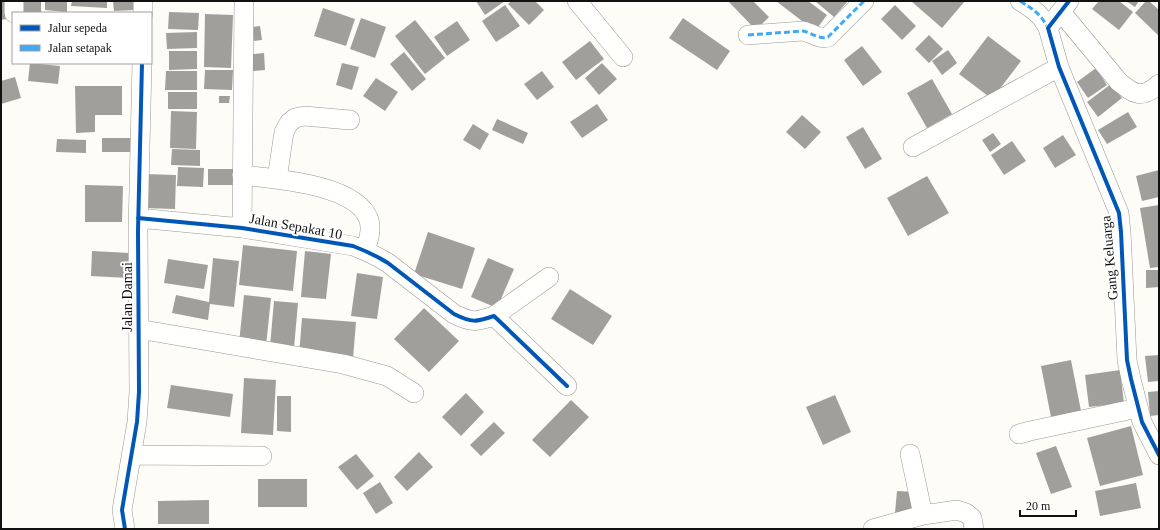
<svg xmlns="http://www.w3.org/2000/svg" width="1160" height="530" font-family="'Times New Roman',serif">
	<rect width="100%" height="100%" fill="#fdfcf7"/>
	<!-- building -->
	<path fill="#a19f9c" d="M8,1L11,18L1,20V2Z
		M23,1H41V13H23Z
		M45,1H67V12L45,10Z
		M72,1H107V8L71,6Z
		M113,1H134L135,10L114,11Z
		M476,1H505L485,15Z
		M511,1H535L544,10L529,25L508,4Z
		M728,1H753L769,17L756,30Z
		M776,1H808L827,15L815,31Z
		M815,1H848L834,17Z
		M911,1H965L942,28Z
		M1099,1H1119L1133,12L1119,30L1092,9Z
		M1126,1H1139L1135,7Z
		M1146,1H1149L1159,10V36L1135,13Z
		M505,5L520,26L496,42L482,21Z
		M895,5L916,26L902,40L881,19Z
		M323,8L355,19L346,46L314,36Z
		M169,12L199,13L198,30L168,29Z
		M205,14L233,15L231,68L204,67Z
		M361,18L386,27L375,58L350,49Z
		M683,18L730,51L717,70L669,38Z
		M415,20L445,58L425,74L395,36Z
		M457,21L470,40L447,56L434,37Z
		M260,26L262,40L254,41L252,27Z
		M197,32V48L167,49L166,33Z
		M929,35L943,49L929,63L915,49Z
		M988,36L1021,61L992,99L959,74Z
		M590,41L604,59L576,80L562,62Z
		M862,46L882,72L863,86L844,60Z
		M948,50L957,63L942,75L932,61Z
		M169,51H197V69L169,70Z
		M404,52L426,79L412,91L390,64Z
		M264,53L265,70L253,71V54Z
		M30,63L60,66L58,84L28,81Z
		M342,63L359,67L352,90L336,85Z
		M602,63L617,79L599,95L585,78Z
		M1096,68L1107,85L1088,98L1077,82Z
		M205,70H233L232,90L204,89Z
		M166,71H197V90H165Z
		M542,71L554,87L537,100L524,84Z
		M15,77L21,98L1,104V81Z
		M376,78L398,92L385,111L363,96Z
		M932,79L952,114L927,128L907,93Z
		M1111,84L1122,98L1098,117L1087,102Z
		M75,86H122V115H95V132L76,133Z
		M168,92H197V109H168Z
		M219,96H230L229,103H219Z
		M597,104L608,120L582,138L570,122Z
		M171,111L197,112L196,149L170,148Z
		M1128,112L1137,127L1107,144L1098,130Z
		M802,115L821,132L805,149L786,132Z
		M497,119L528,133L523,144L492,130Z
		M473,124L489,134L480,150L463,140Z
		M863,127L882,159L865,169L846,137Z
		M993,133L1001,144L990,152L982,140Z
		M1063,135L1076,155L1055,168L1043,148Z
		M102,138H138V152H102Z
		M57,139L86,140V153L56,152Z
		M1012,141L1026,161L1004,175L991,155Z
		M172,149L200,150V166L171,165Z
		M178,167L204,168L203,187L177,186Z
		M208,169H239V185H208Z
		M1159,170V197L1142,201L1136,176Z
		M144,174L176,175L175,209L143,208Z
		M927,176L949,213L908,236L887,198Z
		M85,185L123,186L122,222H85Z
		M1159,205V267L1150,268L1140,208Z
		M428,232L475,248L462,289L414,274Z
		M243,245L297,251L293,291L239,285Z
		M92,251L130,253L128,278L91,276Z
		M305,251L331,254L326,299L301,297Z
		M213,258L239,261L234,307L210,304L208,320L172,313L176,295L209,302Z
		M488,258L514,269L497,308L471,297Z
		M168,259L208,265L204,289L164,283Z
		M1146,270H1159V287L1146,288Z
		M357,273L383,277L377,319L351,316Z
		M570,289L612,316L593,345L551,319Z
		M244,295L271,298L266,346L239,343Z
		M274,301L298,303L294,348L270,346Z
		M424,308L459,341L429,372L394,339Z
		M302,318L356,322L353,359L299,355Z
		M1159,355V381L1148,382L1145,356Z
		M1071,360L1081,411L1051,417L1041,366Z
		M1120,370L1124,403L1089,407L1085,375Z
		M244,378L276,380L273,435L241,433Z
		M171,385L233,394L230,417L167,408Z
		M1159,391V415L1150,416L1148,392Z
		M466,393L484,412L461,436L442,417Z
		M835,395L851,432L823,445L806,407Z
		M277,396H291V432L277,431Z
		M571,400L589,417L550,457L532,440Z
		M494,422L505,433L481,456L470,445Z
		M1131,426L1143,475L1100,486L1087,438Z
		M1056,446L1072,487L1051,494L1036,453Z
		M419,452L433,467L407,491L394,477Z
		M356,454L374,476L357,490L338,467Z
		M258,479H307V507H258Z
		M380,482L393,503L376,514L363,493Z
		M1136,483L1141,508L1100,516L1095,491Z
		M897,491L916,492L914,515L895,513Z
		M209,500V524H158V501Z"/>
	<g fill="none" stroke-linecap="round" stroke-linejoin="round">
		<!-- minor casing -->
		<g stroke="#979795" stroke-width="20">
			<path id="minor" d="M14,1V13
				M577,1L623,57
				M1020,1C1034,10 1040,13 1048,28
				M1069,1L1048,28L1059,67L1119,213L1121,232L1127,360L1131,379L1142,422L1159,455
				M1061,12L1119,82C1135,95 1142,99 1159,84
				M143,13V1
				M748,35L803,31C812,33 820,40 828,37L864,1
				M913,147L1059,67
				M242,175C275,179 357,184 369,220C372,231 368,241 365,251
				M277,179L284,132L289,123L295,118L304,116L350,120
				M138,218L242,228L353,246C366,251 377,256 388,263L454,314C472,323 476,322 494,316L567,386
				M242,228L244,1
				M494,316L549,277
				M138,329L343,364L387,376L414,393
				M1019,434L1030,431L1138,408
				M910,454L923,515
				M131,455L262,456
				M125,529L122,510L137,422L139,392L138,231L142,63
				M873,529L923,515L957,510L966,513L972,518L974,529"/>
		</g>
		<!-- minor -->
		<use href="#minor" stroke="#fffffe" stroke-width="19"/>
		<!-- quiet -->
		<path stroke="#3fa9f5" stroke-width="3" stroke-dasharray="6 3" stroke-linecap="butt" d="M1020,1C1034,10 1040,13 1048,28
			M748,35L803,31C812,33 820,40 828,37L864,1"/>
		<!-- cycleway casing -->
		<g stroke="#fff" stroke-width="6">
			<path id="cycleway" d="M1069,1L1048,28L1059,67L1119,213L1121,232L1127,360L1131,379L1142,422L1159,455
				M138,218L242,228L353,246C366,251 377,256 388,263L454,314C472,323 476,322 494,316L567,386
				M125,529L122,510L137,422L139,392L138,231L142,63"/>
		</g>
		<!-- cycleway -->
		<use href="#cycleway" stroke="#0057b8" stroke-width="4"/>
	</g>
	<g text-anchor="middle" stroke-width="4" stroke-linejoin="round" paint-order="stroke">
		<!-- street labels -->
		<g font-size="14" fill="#111" stroke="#fff">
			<text transform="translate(296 226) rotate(10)" y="5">Jalan Sepakat 10</text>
			<text transform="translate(1109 258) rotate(-95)" y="5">Gang Keluarga</text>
			<text transform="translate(127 297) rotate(-90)" y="5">Jalan Damai</text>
		</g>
	</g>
	<!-- border -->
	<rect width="1160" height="530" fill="none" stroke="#111111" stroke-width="4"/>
	<!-- legend -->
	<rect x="12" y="12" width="140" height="52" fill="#ffffff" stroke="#a0a0a0"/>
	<rect x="20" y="25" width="20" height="6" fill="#0057b8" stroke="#a0a0a0"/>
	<text x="48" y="32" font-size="12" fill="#111111">Jalur sepeda</text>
	<rect x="20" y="45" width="20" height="6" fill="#3fa9f5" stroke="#a0a0a0"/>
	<text x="48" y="52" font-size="12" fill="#111111">Jalan setapak</text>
	<!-- scale -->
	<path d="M1020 510v6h56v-6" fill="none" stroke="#111111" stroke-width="2"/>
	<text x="1026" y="510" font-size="12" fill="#111111" stroke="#ffffff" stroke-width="3" paint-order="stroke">20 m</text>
</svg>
